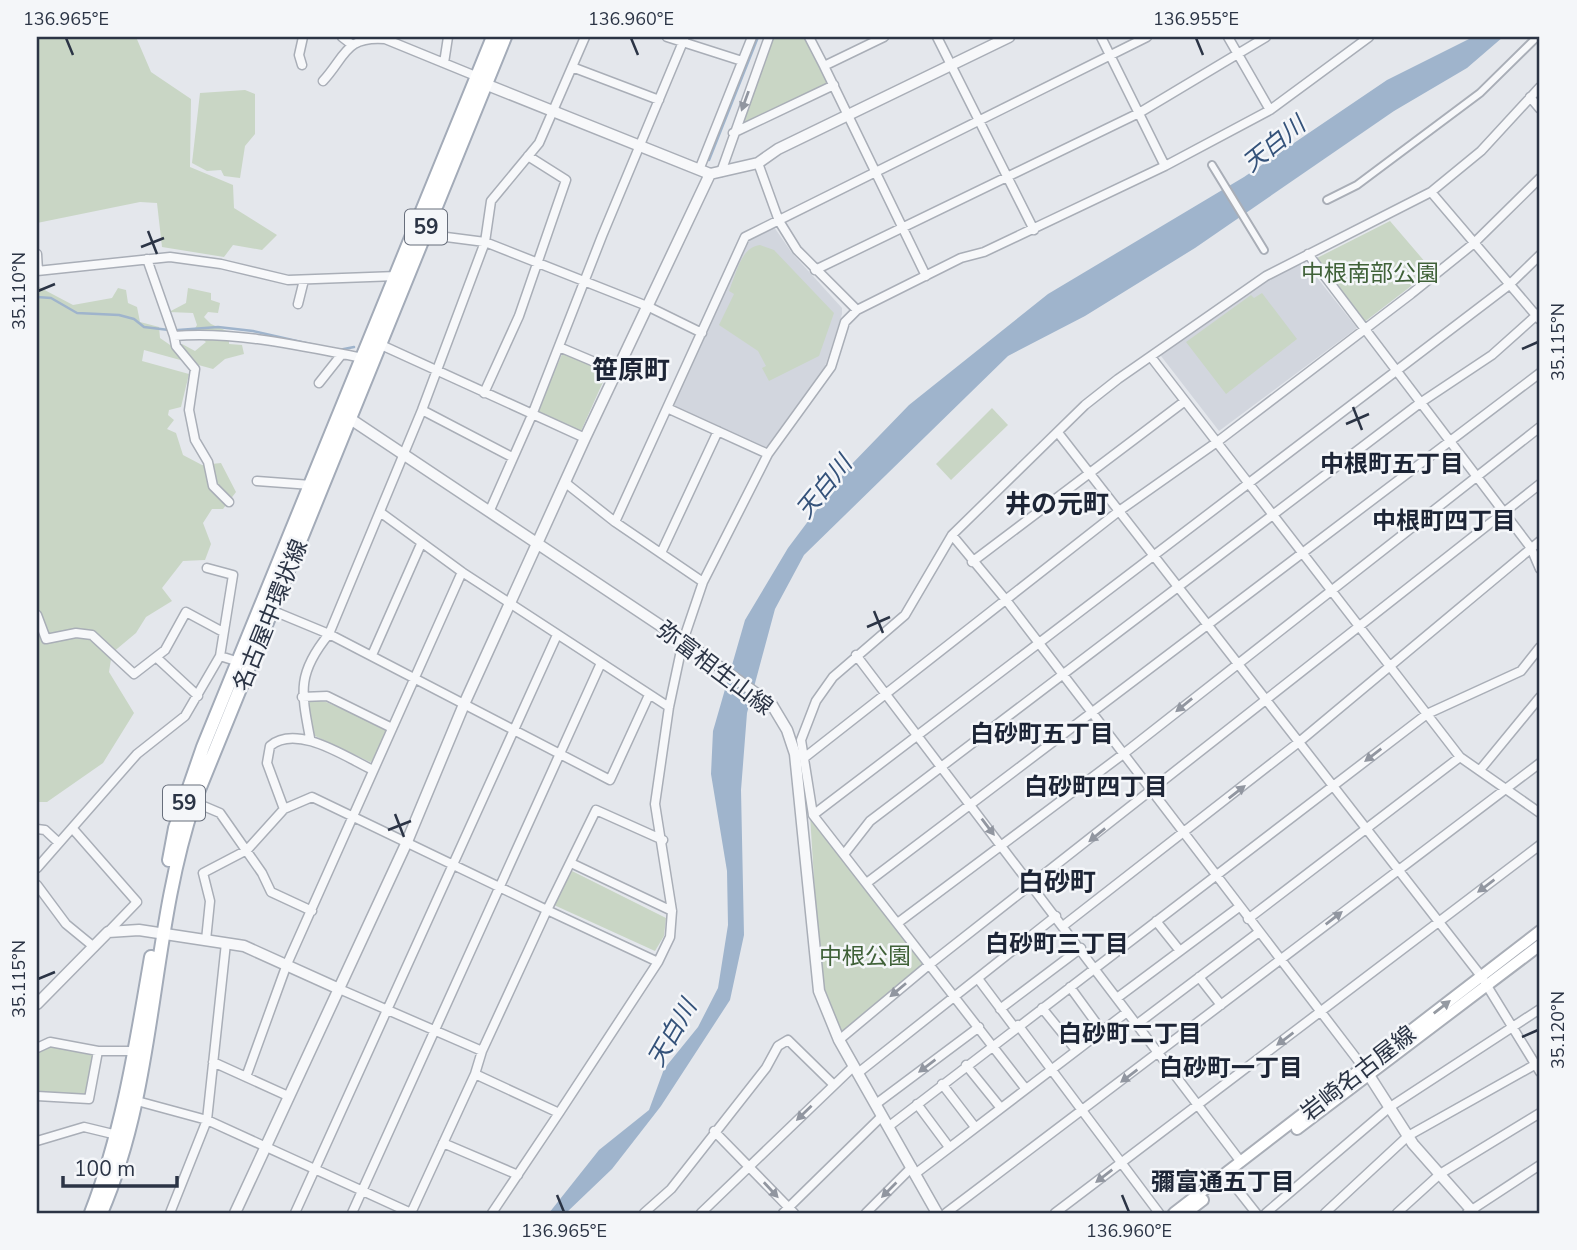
<svg xmlns="http://www.w3.org/2000/svg" width="1577" height="1250" font-family="'Nunito Sans','Noto Sans JP',sans-serif">
	<rect width="100%" height="100%" fill="#e4e7ec"/>
	<!-- built -->
	<path fill="#d2d6de" d="M774,227L792,253L842,308V314L825,367L765,449L675,408L673,404L749,239Z
		M1303,260L1357,328L1219,431L1161,356L1162,352L1276,274Z"/>
	<!-- green -->
	<path fill="#c9d6c5" d="M37,37H136L151,72L191,99L190,167L233,185L234,208L277,235L262,250L233,245L224,257L162,247L157,203L140,202L37,223Z
		M772,37L807,39L829,83L739,126Z
		M245,90L255,94V134L245,146L240,178L224,176L221,170L207,171L192,163L200,93Z
		M1390,221L1432,270L1363,323L1313,260Z
		M760,245L774,250L834,313L819,356L769,381L762,368L766,366L758,351L719,325L734,294L729,291C736,274 741,247 760,245Z
		M37,286L73,305L112,298L118,288L126,290L128,303L137,307L140,322L159,327L160,338L173,347L182,344L195,351L206,342L193,332L197,325L193,313L169,312L186,303L188,288L211,293V300L220,303L218,313L208,312L204,317L211,324L229,332V344L242,345L244,354L225,359L213,369L144,350L142,361L189,374L181,407L169,410L168,415L174,420L167,429L176,433L183,455L202,465L221,463L236,492L223,509H212L203,523L211,544L205,560L183,561L162,588L172,601L146,617L136,633L112,653L109,672L134,713L103,763L47,802H37Z
		M1262,293L1297,339L1226,394L1186,342L1251,295L1254,298Z
		M563,352L606,369L607,373L581,431L578,432L538,415L537,411Z
		M992,408L1008,425L951,480L936,464Z
		M312,700L326,702L385,728L387,732L374,761L370,762L313,735L308,703Z
		M810,815L927,963L840,1035L821,991Z
		M572,871L666,918L664,936L655,951L554,905Z
		M51,1045L93,1052L95,1056L86,1097L37,1092V1050Z"/>
	<!-- water -->
	<path fill="#9fb4cc" d="M1473,37H1503L1467,68L1394,111L1195,248L1085,316L1008,356L804,555L775,609L747,713L741,790L744,935L730,1000L661,1106L612,1169L566,1213H549L599,1150L649,1110L664,1069L698,1027L718,988L728,925L727,871L711,774L713,731L745,620L788,548L848,468L909,405L1048,294L1244,177L1387,80Z"/>
	<g fill="none" stroke-linecap="round" stroke-linejoin="round">
		<!-- stream -->
		<path stroke="#9fb4cc" stroke-width="2.5" d="M709,160L758,37
			M37,297L51,298L77,313L119,315L134,319L144,327L169,330
			M178,330L218,327L253,331L319,346
			M339,350L354,347"/>
		<!-- pedestrian casing -->
		<g stroke="#a9aeb7" stroke-width="10">
			<path id="pedestrian" d="M1212,165L1264,250
				M1327,200L1357,185L1480,93L1537,37"/>
		</g>
		<!-- minor casing -->
		<g stroke="#a9aeb7" stroke-width="11">
			<path id="minor" d="M342,37L351,44
				M667,37L742,61
				M809,37L824,66L884,37
				M937,37L1034,230
				M1101,37L1165,166
				M1228,37L1270,110
				M444,63L448,37
				M302,65L299,55L303,37
				M824,66L926,276
				M572,67L659,100
				M323,81C346,56 345,36 385,39L478,77
				M1530,97L1540,109
				M733,133L834,85
				M758,163L779,221L797,250L857,310L961,258L984,252L1165,166L1270,110L1369,37
				M699,170L752,37
				M721,172L769,37
				M1431,192L1540,320
				M423,234L485,242L647,306L702,333
				M37,254L38,271
				M1308,254L1531,548L1540,569
				M147,259L174,336C237,331 301,346 363,358
				M815,270L1139,113L1266,37
				M37,271L170,257L221,264L288,280L397,276
				M298,304L304,280
				M857,310L845,322L831,367L768,454L667,408L745,237L1147,37
				M174,336L176,346L195,369L189,410L195,440L208,462L213,486L229,502
				M379,344L585,438
				M559,347L616,371
				M1151,357L1460,757L1540,813
				M319,383L342,354
				M484,393L519,316L566,180L528,156
				M422,410L512,457
				M1059,434L1481,976L1540,1072
				M257,481L311,485
				M567,484L615,522L703,582
				M490,510L532,415L602,236L685,37
				M380,512L462,572L669,707
				M615,522L667,408
				M952,535L1006,600L1363,1067
				M661,553L718,431
				M972,562L1185,401
				M207,568L233,575L220,656
				M271,610L329,634L422,410L485,242L491,201L539,143L585,37
				M37,615L46,639L76,633L92,635L134,674L165,650L186,612L223,632
				M372,655L421,544
				M856,655L1241,1162
				M157,658L198,696
				M302,697L327,696L392,728
				M310,738C301,691 297,673 329,634L610,780L649,695
				M804,758L1119,511L1217,442L1411,294L1473,244L1540,178
				M1480,770L1540,697
				M194,802L220,813L262,873L271,892L312,911
				M284,809L267,763L270,746C297,723 347,758 373,770
				M813,815L1509,285L1540,255
				M37,829L45,830L59,843
				M73,829L137,902L108,932
				M845,853L870,821L1420,403L1492,355L1540,312
				M571,863L672,911
				M37,868L137,754L185,716L220,656L239,662
				M868,882L1540,373
				M37,885L66,924L94,947
				M1248,919L1460,757
				M1156,921L1180,951
				M899,922L1122,755L1540,427
				M1063,926L1299,742L1540,541
				M206,940L210,901L203,873L247,850L284,809L312,797L547,910L596,810L663,840
				M658,962L547,910L482,1051L475,1074L559,1113L658,962L670,937L672,911L655,804L669,707L683,641L703,582L768,454
				M1199,977L1221,1005
				M979,980L1015,1028
				M1070,987L1102,1031
				M337,988L482,1051
				M1117,998L1239,907
				M1042,1008L1076,1050
				M1000,1009L1081,948
				M1018,1025L1159,1213
				M1136,1025L1259,932
				M839,1040L930,964L1540,484
				M37,1048L50,1042L98,1051H135
				M213,1062L288,1096
				M966,1065L1000,1107
				M858,1073L1056,916
				M246,1077L287,964L462,572
				M942,1084L975,1127
				M1025,1088L813,815L801,740L816,701L833,677L905,615L952,535L1085,405L1118,379L1266,276L1431,192L1481,151L1540,87
				M37,1096L89,1099L98,1051
				M137,1101L207,1120L411,1213
				M876,1104L979,1027
				M917,1104L949,1147
				M888,1127L1427,714L1521,671L1540,647
				M714,1131L794,1213
				M37,1141L84,1127L117,1135
				M443,1143L518,1175
				M915,1174L1127,1012
				M1230,1180L1256,1213
				M170,1213L207,1120L226,943
				M295,1213L557,635
				M352,1213L601,663
				M411,1213L475,1074
				M492,1213L559,1113
				M644,1213L671,1189L766,1068L778,1046L788,1040L834,1085
				M701,1213L854,1066
				M783,1213L882,1116
				M866,1213L912,1167
				M946,1213L1540,763
				M1055,1213L1540,845
				M1266,1213L1390,1107L1540,1009
				M1325,1213L1408,1136L1538,1063
				M1397,1213L1440,1174L1540,1113
				M1467,1213L1540,1165"/>
		</g>
		<!-- tertiary casing -->
		<g stroke="#a9aeb7" stroke-width="13">
			<path id="tertiary" d="M485,84L710,174
				M346,416L691,646L772,705L787,730L795,754L819,991L839,1040L937,1213
				M37,1004L108,932L139,930L244,946L337,988
				M1365,1069L1413,1144L1474,1213
				M235,1213L406,844L465,702L585,438L710,174L758,163L778,149L1009,37"/>
		</g>
		<!-- secondary casing -->
		<g stroke="#a9aeb7" stroke-width="14">
			<path id="secondary" d="M1297,1129L1540,945
				M1174,1213L1540,931
				M1186,1213L1203,1200"/>
		</g>
		<!-- primary casing -->
		<g stroke="#a3abb8" stroke-width="16">
			<path id="primary" d="M169,860L175,828L203,747L493,37
				M91,1213C123,1130 136,1044 151,957
				M101,1213C158,1082 149,936 194,802L505,37"/>
		</g>
		<!-- pedestrian -->
		<use href="#pedestrian" stroke="#f7f8fa" stroke-width="6"/>
		<!-- minor -->
		<use href="#minor" stroke="#f7f8fa" stroke-width="8"/>
		<!-- tertiary -->
		<use href="#tertiary" stroke="#f7f8fa" stroke-width="10"/>
		<!-- secondary -->
		<use href="#secondary" stroke="#fff" stroke-width="10"/>
		<!-- primary -->
		<use href="#primary" stroke="#fff" stroke-width="12"/>
	</g>
	<!-- one-way arrows -->
	<defs><path id="oneway-solid" d="M-6-.8H1V-3.2L6.5 0L1 3.2V.8H-6Z" transform="scale(1.75)"/></defs>
	<g fill="#9196a0">
		<use href="#oneway-solid" transform="translate(745 101) rotate(110)"/>
		<use href="#oneway-solid" transform="translate(1184 705) rotate(141)"/>
		<use href="#oneway-solid" transform="translate(1373 755) rotate(142)"/>
		<use href="#oneway-solid" transform="translate(1237 792) rotate(-38)"/>
		<use href="#oneway-solid" transform="translate(988 827) rotate(53)"/>
		<use href="#oneway-solid" transform="translate(1097 835) rotate(141)"/>
		<use href="#oneway-solid" transform="translate(1486 886) rotate(143)"/>
		<use href="#oneway-solid" transform="translate(1334 918) rotate(-38)"/>
		<use href="#oneway-solid" transform="translate(898 990) rotate(140)"/>
		<use href="#oneway-solid" transform="translate(1285 1039) rotate(143)"/>
		<use href="#oneway-solid" transform="translate(927 1066) rotate(143)"/>
		<use href="#oneway-solid" transform="translate(1129 1076) rotate(143)"/>
		<use href="#oneway-solid" transform="translate(804 1113) rotate(136)"/>
		<use href="#oneway-solid" transform="translate(1104 1176) rotate(142)"/>
		<use href="#oneway-solid" transform="translate(771 1190) rotate(47)"/>
		<use href="#oneway-solid" transform="translate(889 1190) rotate(135)"/>
	</g>
	<use fill="#959aa2" href="#oneway-solid" transform="translate(1442 1007) rotate(-38)"/>
	<!-- ticks -->
	<path fill="none" stroke="#2b3445" stroke-width="2.5" d="M66,38L73,55M631,38L638,55M1196,38L1203,55M148,231L157,254M141,247L164,238M38,291L55,284M1522,349L1538,342M1353,407L1362,430M1346,424L1369,414M874,611L883,633M867,627L890,617M395,814L404,837M388,830L411,821M38,979L55,972M1522,1037L1538,1030M557,1195L564,1212M1122,1195L1129,1212"/>
	<g text-anchor="middle" stroke-width="5" stroke-linejoin="round" paint-order="stroke">
		<!-- shield labels -->
		<g fill="#f4f6f9" stroke="#676e7b" stroke-width="2">
			<rect x="405" y="209.5" width="42" height="35" rx="5"/>
			<rect x="163" y="785.5" width="42" height="35" rx="5"/>
		</g>
		<g font-size="21" font-weight="bold" fill="#2b3445">
			<text x="426" y="234">59</text>
			<text x="184" y="810">59</text>
		</g>
		<!-- park labels -->
		<g font-size="23" fill="#3f6138" stroke="#f4f6f9">
			<text x="1370" y="281">中根南部公園</text>
			<text x="865" y="964">中根公園</text>
		</g>
		<!-- street labels -->
		<g font-size="23" fill="#2b3445" stroke="#f4f6f9">
			<text transform="translate(270 615) rotate(-68)" y="8">名古屋中環状線</text>
			<text transform="translate(715 668) rotate(37)" y="8">弥富相生山線</text>
			<text transform="translate(1358 1073) rotate(-38)" y="8">岩崎名古屋線</text>
		</g>
		<!-- water labels -->
		<g font-size="24" font-style="italic" fill="#34527a" stroke="#f4f6f9">
			<text transform="translate(1274 144) rotate(-39)" y="8">天白川</text>
			<text transform="translate(824 487) rotate(-51)" y="8">天白川</text>
			<text transform="translate(672 1033) rotate(-60)" y="8">天白川</text>
		</g>
		<!-- neighbourhood labels -->
		<g font-size="24" font-weight="bold" fill="#1d2536" stroke="#f4f6f9">
			<text x="1392" y="472">中根町五丁目</text>
			<text x="1444" y="529">中根町四丁目</text>
			<text x="1042" y="742">白砂町五丁目</text>
			<text x="1096" y="795">白砂町四丁目</text>
			<text x="1057" y="952">白砂町三丁目</text>
			<text x="1130" y="1042">白砂町二丁目</text>
			<text x="1231" y="1076">白砂町一丁目</text>
			<text x="1223" y="1190">彌富通五丁目</text>
		</g>
		<!-- quarter labels -->
		<g font-size="26" font-weight="bold" fill="#1d2536" stroke="#f4f6f9">
			<text x="631" y="379">笹原町</text>
			<text x="1057" y="513">井の元町</text>
			<text x="1057" y="891">白砂町</text>
		</g>
	</g>
	<!-- border -->
	<rect width="1577" height="1250" fill="none" stroke="#f4f6f9" stroke-width="77"/>
	<!-- scale -->
	<path d="M63 1176v10h114v-10" fill="none" stroke="#2b3445" stroke-width="3.5"/>
	<text x="74" y="1176" font-size="21" fill="#2b3445" stroke="#f4f6f9" stroke-width="5" paint-order="stroke">100 m</text>
	<rect x="38" y="38" width="1500" height="1174" fill="none" stroke="#2b3445" stroke-width="2.5"/>
	<g font-size="18" text-anchor="middle" fill="#2b3445">
		<text x="66" y="25">136.965°E</text>
		<text x="631" y="25">136.960°E</text>
		<text x="1196" y="25">136.955°E</text>
		<text transform="translate(19 291) rotate(-90)" y="6">35.110°N</text>
		<text transform="translate(1558 342) rotate(-90)" y="6">35.115°N</text>
		<text transform="translate(19 979) rotate(-90)" y="6">35.115°N</text>
		<text transform="translate(1558 1030) rotate(-90)" y="6">35.120°N</text>
		<text x="564" y="1237">136.965°E</text>
		<text x="1129" y="1237">136.960°E</text>
	</g>
</svg>
